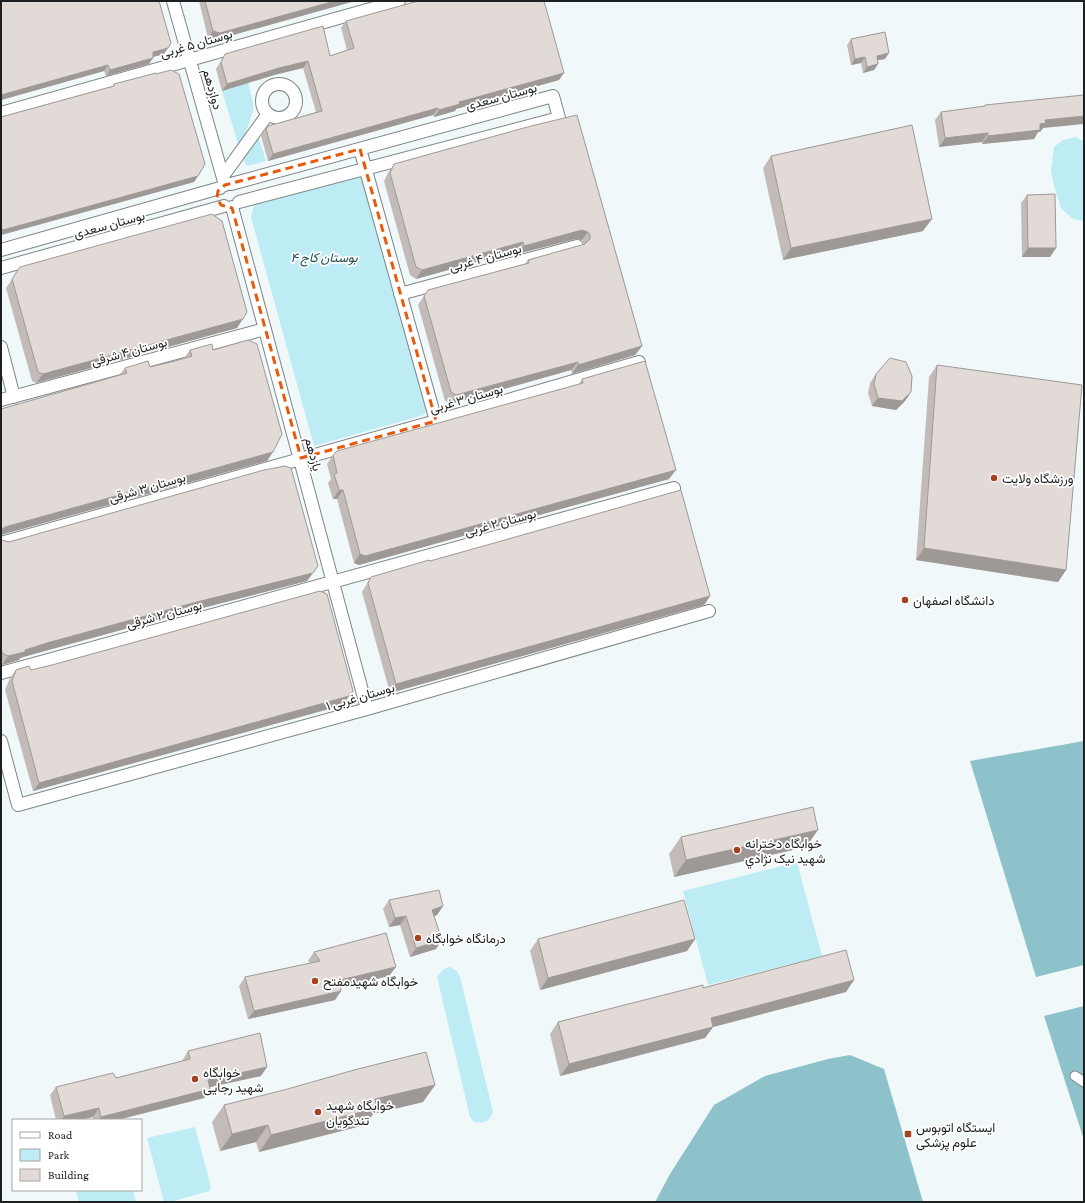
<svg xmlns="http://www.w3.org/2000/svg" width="1085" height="1203" font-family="'Crimson Pro',Vazirmatn,serif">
	<rect width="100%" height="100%" fill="#f0f8f9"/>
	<!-- green -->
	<path fill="#bdecf4" d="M248,82L253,103V111L240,150L222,91Z
		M258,136L266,161L247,166L243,160Z
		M1076,137L1084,142V221L1073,219L1061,208L1054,186L1051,171L1054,147L1063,140Z
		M360,175L366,185L428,408L424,415L314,446L251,217L254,205Z
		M797,862L822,956L708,985L683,891Z
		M450,967L457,971L460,977L493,1112C489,1122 484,1124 474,1122L470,1117L437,977L444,969Z
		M195,1127L211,1187L209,1191L170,1202H164L147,1138Z
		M76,1190H133L136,1202H79Z"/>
	<!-- forest -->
	<path fill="#8dc2cb" d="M1084,741V965L1036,977L970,761Z
		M1084,1006V1140L1044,1016Z
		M850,1055L884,1069L923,1202H655L670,1174L714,1105L765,1076L828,1059Z"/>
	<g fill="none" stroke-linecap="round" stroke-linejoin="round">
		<!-- pedestrian casing -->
		<g stroke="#7e8586" stroke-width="11">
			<path id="pedestrian" d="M1075,1076L1084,1082"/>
		</g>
		<!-- minor casing -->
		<g stroke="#7e8586" stroke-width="14">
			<path id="minor" d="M173,1L225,185
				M262 101a17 17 0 1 1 34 0a17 17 0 1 1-34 0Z
				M1,113L399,1
				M360,149L436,421
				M223,176L268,114
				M231,184L553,96L559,118L239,202
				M232,207L367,709
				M1,250L220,188
				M1,268L224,206
				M400,294L577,246
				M1,347L14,397
				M1,400L265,329
				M1,543L436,421L639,362
				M1,673L674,488
				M1,741L18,805L367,709L709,611"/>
		</g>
		<!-- pedestrian -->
		<use href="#pedestrian" stroke="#fff" stroke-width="9"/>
		<!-- minor -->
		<use href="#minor" stroke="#fff" stroke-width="12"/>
	</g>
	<!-- wall -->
	<path fill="#c2bbb9" d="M1,1L164,54L153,57L149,64L106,76L104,71L1,100Z
		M199,1H355L215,40L208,38Z
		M346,21L559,80L456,109L455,111L434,117L433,115L268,161L261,136L268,126L316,112L303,68L274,75L222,91L216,69L221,61L225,54L330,56L347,50L341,28Z
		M851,39L885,59L878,60V64L874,70L863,73L861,63L851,65L847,45Z
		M114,84L198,176L194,182L1,235V117L113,86Z
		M985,105L1043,128L1040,132H1038L1034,139L982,144V142L939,147L935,120L941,112L984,106Z
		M577,115L642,346L635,355L572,374L571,370L450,404L445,401L418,305L428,290L525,264L528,260L584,245V244L582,240L575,239L517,254L516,251L416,279L410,275L384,181L388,173L394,164Z
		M771,156L923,231L783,260L763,168Z
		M1027,195L1056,248L1050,257H1022L1021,203Z
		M20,267L237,328L36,383L32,381L6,288Z
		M190,350H213L267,461L119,375L125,368L150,367L171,362L184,358Z
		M937,365L1066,570L1058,582L916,560L929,377Z
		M876,374L911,392L905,401L896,410L872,406L868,393L870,383Z
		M582,379L669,479L359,565L354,563L337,499H333L328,483L331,479L327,464L333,455L579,384Z
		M1,538L2,540L9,542L318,566L307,581L187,612L41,652L20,658L19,660L2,665L1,664Z
		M430,561L710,596L704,605L390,693L362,592L371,577Z
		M16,670H31L343,705L33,791L5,690L10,678Z
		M681,837L806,847L674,877L669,854Z
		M389,900L443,906L437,915L434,916L442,940L436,949L410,957L400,925L389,927L383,909Z
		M538,939H695L687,951L540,990L530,951Z
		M314,952L389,976L341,987V991L335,1000L248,1019L239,986L245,977L310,963L308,961Z
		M703,988L846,992L713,1027L705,1038L560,1076L550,1034L558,1022Z
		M188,1051L261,1076L210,1087V1089L204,1098L117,1120H93V1117L79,1120H56L50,1095L56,1087L116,1078L182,1061Z
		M435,1085L423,1102L373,1114L365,1125L259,1152L256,1142L220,1151L212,1122L224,1105Z"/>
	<!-- shaded-wall -->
	<path fill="#9e9996" d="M335,1H355L215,40L208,38L213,31Z
		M168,48L164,54L149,58L153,52Z
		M889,53L885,59L873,61L877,56Z
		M865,57L861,63L851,65L855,59Z
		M153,58L149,64L106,76L110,70Z
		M308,61L303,68L274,75L222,91L227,84L279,68Z
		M878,64L874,70L863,73L867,67Z
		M108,65L104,71L1,100V95Z
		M564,73L559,80L456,109L455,111L434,117L439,110L459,102Z
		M438,108L433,115L268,161L273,154Z
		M1084,116V124L1043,128L1040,132H1038L1034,139L982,144L988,136L1045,120Z
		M988,133L982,142L939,147L945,138Z
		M198,176L194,182L1,235V233L3,230Z
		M932,219L923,231L783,260L791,248Z
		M582,230L588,232L582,240L575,239L517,254L524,246Z
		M523,242L516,251L416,279L422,270Z
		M1028,248H1056L1050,257H1022Z
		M243,319L237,328L36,383L43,374Z
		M642,346L635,355L572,374L578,365Z
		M578,362L571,370L450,404L456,395Z
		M911,392L905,401L896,410L872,406L878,398Z
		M273,452L267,461L1,535V530L5,527Z
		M676,470L669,479L359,565L354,563L360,554Z
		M339,490H343L337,499H333Z
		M924,548L1066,570L1058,582L916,560Z
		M318,566L307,581L187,612L41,652L20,658L19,660L2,665L8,656L47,643Z
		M710,596L704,605L390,693L396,684Z
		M349,696L343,705L33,791L39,783Z
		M818,830L806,847L674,877L686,860Z
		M443,906L437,915L426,919L432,910Z
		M406,916L400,925L389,927L395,918Z
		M695,939L687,951L540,990L548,978Z
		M442,940L436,949L410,957L416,948Z
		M396,967L389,976L333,989L340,980Z
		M854,980L846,992L713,1027L705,1038L560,1076L569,1064L711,1018Z
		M341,991L335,1000L248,1019L254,1011Z
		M267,1067L261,1076L202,1089L208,1080Z
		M435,1085L423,1102L373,1114L365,1125L259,1152L271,1135L375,1099Z
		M210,1089L204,1098L117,1120H98L101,1117Z
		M99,1108L93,1117L79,1120H61L64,1116Z
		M268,1125L256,1142L220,1151L232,1134Z"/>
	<!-- building -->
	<path fill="#e1dad7" stroke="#9e9996" d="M1,1H159L171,43L168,48L153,52V58L110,70L108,65L1,95Z
		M205,1H335L220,33L213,31Z
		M418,1H544L564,73L459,102L460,104L439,110L438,108L273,154L266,129L268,126L322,111L308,61L279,68L227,84L221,62L225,54L323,26L330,56L354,48L346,21Z
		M885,32L889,53L877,56L878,64L867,67L865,57L855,59L851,39Z
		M171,70L179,74L205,164L198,176L3,230L1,228V117L114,86V84L156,73V74Z
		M1084,95V116L1045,120L1046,123L1040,124V130L988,136V133L945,138L941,112L985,106V105Z
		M577,115L642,346L578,365V362L456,395L451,392L424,296L428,290L529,263L528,260L585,244L590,239V235L588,232L582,230L524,246L523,242L422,270L416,267L390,173L394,164L531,126Z
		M912,125L932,219L791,248L771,156Z
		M1055,194L1056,248H1028L1027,195Z
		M212,214L222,221L247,312L243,319L43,374L38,372L12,279L20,267Z
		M248,340L257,344L282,434L273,452L5,527L1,530V531V409L127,373L125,368L148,361L150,367L171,362L192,356L190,350L212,344L213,350Z
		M890,358L906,362L912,376L911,392L902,401L878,398L874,384L876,374Z
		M645,361L676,470L365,556L360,554L343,490H339L334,474L337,473L333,455L337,451L583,383L582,379Z
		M937,365L1082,385L1066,570L924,548Z
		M285,466L291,468L318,566L313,573L193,603L47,643L25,650V652L8,656L2,653L1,647V538L2,540L9,542L264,470Z
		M681,490L710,596L396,684L368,583L371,577L429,560L430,561L480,547Z
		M320,591L327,594L353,691L349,696L39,783L12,681L16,670L29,666L31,670L52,665Z
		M813,807L818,830L686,860L681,837Z
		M439,890L443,906L432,910L442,940L416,948L406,916L395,918L389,900Z
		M684,900L695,939L548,978L538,939Z
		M386,933L396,967L340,980L341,991L254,1011L245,977L320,961L314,952Z
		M846,950L854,980L711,1018L713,1027L569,1064L558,1022L703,985V988Z
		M260,1033L267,1067L208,1080L210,1089L140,1107L101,1117L99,1108L64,1116L56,1087L113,1073L116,1078L190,1059L188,1051Z
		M426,1052L435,1085L375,1099L377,1108L271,1135L268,1125L232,1134L224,1105L284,1090L354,1070Z"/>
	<!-- marked area -->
	<path fill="none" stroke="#e8590c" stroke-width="3" stroke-dasharray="8 5" stroke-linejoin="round" d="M360,149L436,421L301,458L232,208L221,205L217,198L218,191L225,185Z"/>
	<!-- markers -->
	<g fill="#a7401e" stroke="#fff" stroke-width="1.5">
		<circle cx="994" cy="478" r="4"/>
		<circle cx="905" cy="600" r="4"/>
		<circle cx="737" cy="850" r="4"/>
		<circle cx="418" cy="938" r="4"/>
		<circle cx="315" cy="981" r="4"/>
		<circle cx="195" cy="1079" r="4"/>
		<circle cx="318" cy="1112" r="4"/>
		<rect x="904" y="1130" width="8" height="8" rx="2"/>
	</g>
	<g text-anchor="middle" stroke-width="3.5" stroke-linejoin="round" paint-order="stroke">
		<!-- street labels -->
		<g font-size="13" fill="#1d2021" stroke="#fff">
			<text transform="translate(196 43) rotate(-16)" y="5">بوستان ۵ غربی</text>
			<text transform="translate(213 89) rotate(74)" y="5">دوازدهم</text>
			<text transform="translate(501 96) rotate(-15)" y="5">بوستان سعدی</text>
			<text transform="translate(109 224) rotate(-15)" y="5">بوستان سعدی</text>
			<text transform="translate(485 257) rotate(-15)" y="5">بوستان ۴ غربی</text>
			<text transform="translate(129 351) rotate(-15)" y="5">بوستان ۴ شرقی</text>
			<text transform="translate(466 398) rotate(-16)" y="5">بوستان ۳ غربی</text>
			<text transform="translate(314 454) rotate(75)" y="5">یازدهم</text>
			<text transform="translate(147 487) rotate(-16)" y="5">بوستان ۳ شرقی</text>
			<text transform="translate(500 522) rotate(-15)" y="5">بوستان ۲ غربی</text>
			<text transform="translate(164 614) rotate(-15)" y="5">بوستان ۲ شرقی</text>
			<text transform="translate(360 696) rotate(-16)" y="5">بوستان غربی ۱</text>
		</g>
		<!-- park labels -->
		<g font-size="13" font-style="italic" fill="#1e4d55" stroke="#fff">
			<text x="324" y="262">بوستان کاج ۴</text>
		</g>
		<!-- poi labels -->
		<g font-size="13" fill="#1d2021" stroke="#fff" text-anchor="start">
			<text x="1002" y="483">ورزشگاه ولایت</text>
			<text x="913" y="605">دانشگاه اصفهان</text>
			<text x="745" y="848">خوابگاه دخترانه<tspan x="745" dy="15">شهيد نيک نژادي</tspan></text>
			<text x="426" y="943">درمانگاه خوابگاه</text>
			<text x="323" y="986">خوابگاه شهیدمفتح</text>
			<text x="203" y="1077">خوابگاه<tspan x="203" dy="15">شهید رجایی</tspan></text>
			<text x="326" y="1110">خوابگاه شهید<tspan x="326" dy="15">تندگویان</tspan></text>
			<text x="916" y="1132">ایستگاه اتوبوس<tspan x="916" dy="15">علوم پزشکی</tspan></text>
		</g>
	</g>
	<!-- border -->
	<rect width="1085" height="1203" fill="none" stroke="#1d2021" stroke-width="4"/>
	<!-- legend -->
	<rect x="12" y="1119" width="130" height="72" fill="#ffffff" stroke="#a5a6a6"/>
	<rect x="20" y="1132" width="20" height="6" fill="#ffffff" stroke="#a5a6a6"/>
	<text x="48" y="1139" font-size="12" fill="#1d2021">Road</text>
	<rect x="20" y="1149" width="20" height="12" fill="#bdecf4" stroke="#a5a6a6"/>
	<text x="48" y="1159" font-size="12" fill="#1d2021">Park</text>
	<rect x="20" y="1169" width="20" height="12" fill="#e1dad7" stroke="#a5a6a6"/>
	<text x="48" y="1179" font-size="12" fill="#1d2021">Building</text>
</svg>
